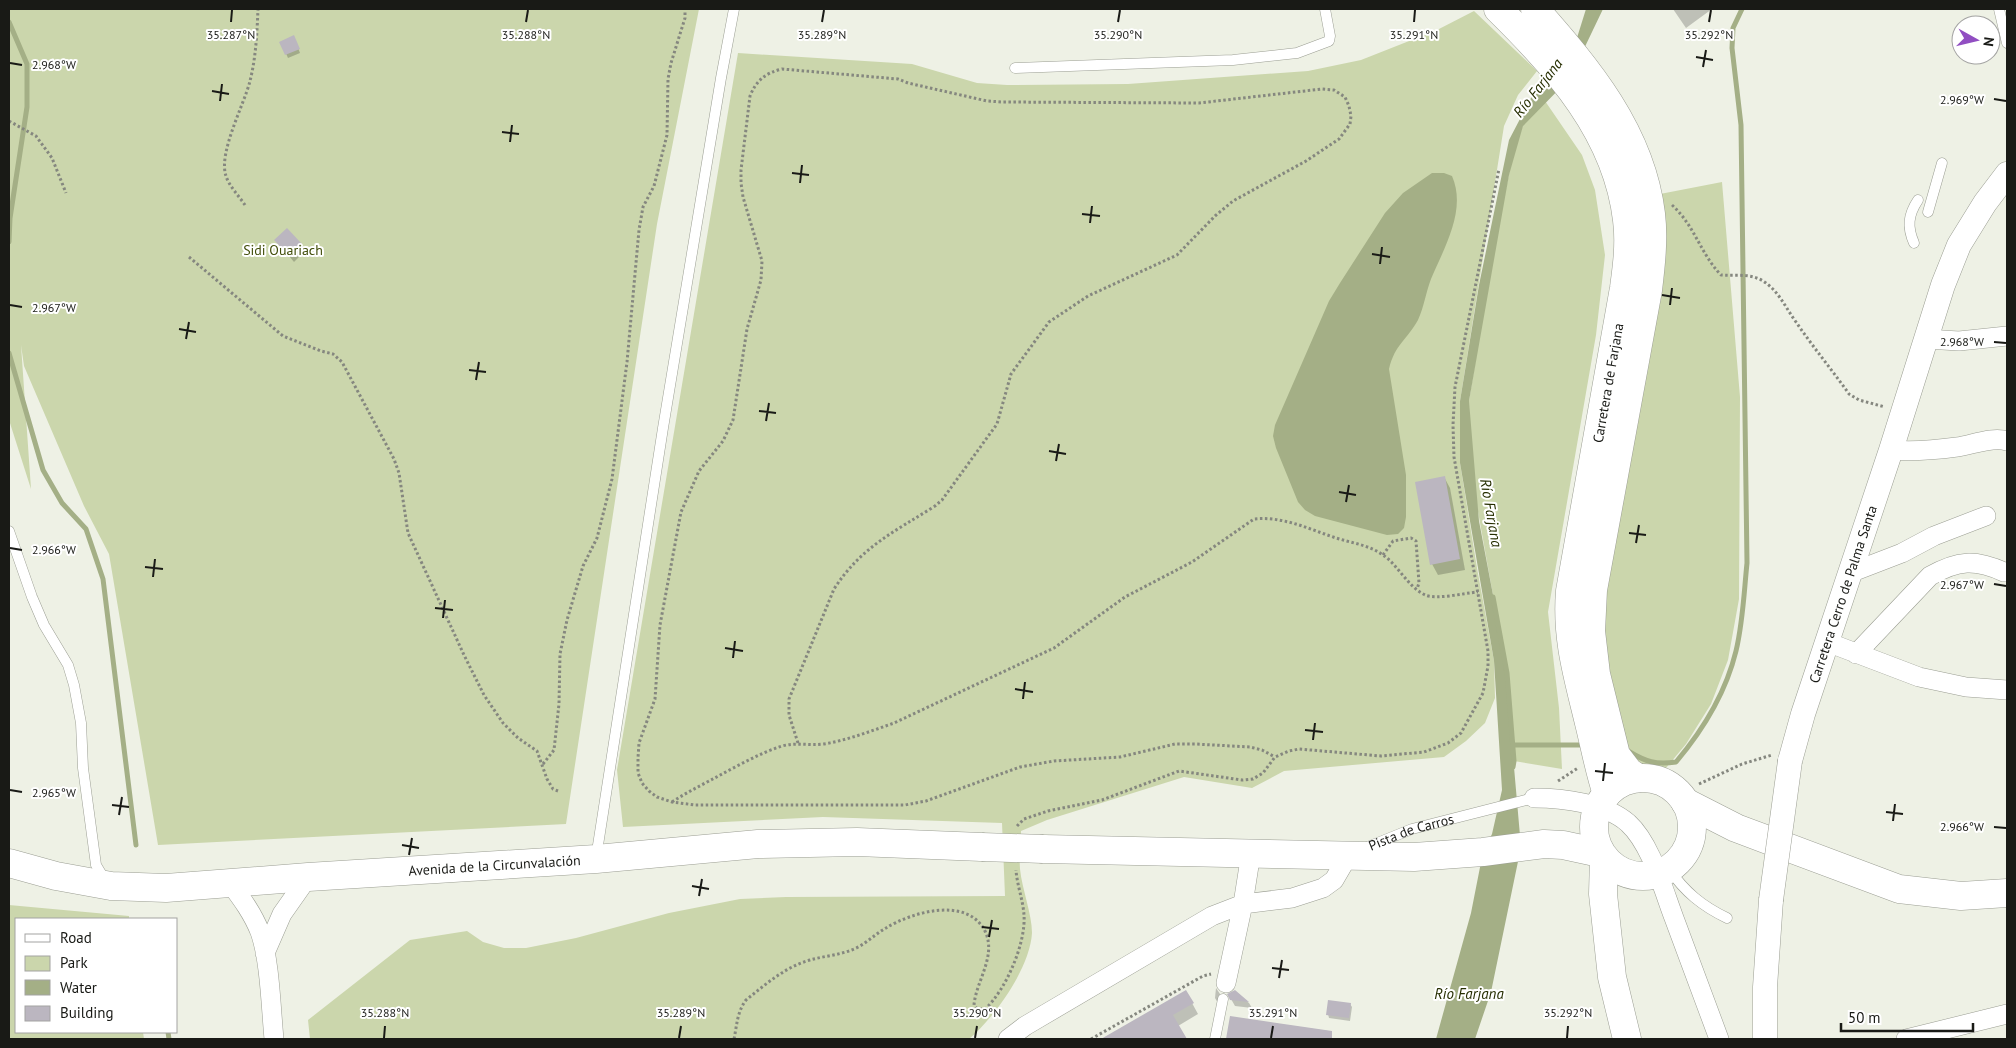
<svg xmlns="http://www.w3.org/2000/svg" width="2016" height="1048" font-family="'PT Sans',sans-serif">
	<rect width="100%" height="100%" fill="#eef1e5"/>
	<!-- green -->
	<path fill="#cbd6ac" d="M9,9H699L657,224L566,824L158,845L109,554L84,506L24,366L21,345L31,489L9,420Z
		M1474,11L1537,71L1518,95L1504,126L1460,401V463L1477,568L1494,661L1495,698L1485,723L1466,741L1444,757L1284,771L1252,788L1184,777L1047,820L1021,831C1021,843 1019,857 1020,869C1022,889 1032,914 1032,933C1030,968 995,1017 969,1039H310L308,1020L410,940L467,931L483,942L504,948H526L576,938L669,913L740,899L786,897L1005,896L1002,823L823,817L623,827L617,770L738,53L912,64L977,83L1007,85L1128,84L1308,71L1361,60L1437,30Z
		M1543,98L1582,155L1595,190L1605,255L1596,335L1548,612L1559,708L1562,769L1514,761L1507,673L1470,467L1469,401L1492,258L1513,154L1523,125Z
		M1722,182L1740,397L1739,599L1728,660L1711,704L1686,744L1666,768L1641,767L1618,751L1600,633L1660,194Z
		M9,905L129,916V919H16V1032H143L144,1039H9Z"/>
	<!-- water -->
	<path fill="#a4af86" d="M1586,9H1603L1570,78L1523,126L1509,175L1469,401L1479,521L1504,653L1521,847L1491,992L1475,1039H1436L1471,913L1483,852L1492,834L1502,790L1494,661L1460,463V401L1479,285L1509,140L1532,96L1562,67L1576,41Z
		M1432,173H1444L1452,176C1467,210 1444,248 1431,279C1426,292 1424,307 1418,320C1407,340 1395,344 1389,369L1406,475V517L1404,528L1398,534L1387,535L1315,516L1305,510L1298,502L1276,448L1273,436L1275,425L1329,301L1340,283L1385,213L1403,193Z"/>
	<!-- shadow -->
	<path fill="#0003" d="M1673,9H1712L1686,28Z
		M295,40L300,53L288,58L281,42Z
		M276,240L301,244L305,251L294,262Z
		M1444,477L1450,488L1465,570L1438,575L1432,564Z
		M1216,988L1224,1000L1219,1005L1215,998Z
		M1235,991L1249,1003L1252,1008L1235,1006L1231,999Z
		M1186,992L1198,1014L1178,1026L1185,1039H1103Z
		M1350,1004L1352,1007L1350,1021L1329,1018L1328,1014Z
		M1231,1017L1328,1031L1332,1039H1228Z"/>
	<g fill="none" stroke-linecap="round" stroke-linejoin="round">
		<!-- stream -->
		<path stroke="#a4af86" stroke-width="5" d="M9,22L27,64V107L10,218L9,242
			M9,353L43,470L62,503L86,529L103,579L136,845
			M1493,597L1507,673L1514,761L1513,767
			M1513,745H1585
			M1628,751C1646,762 1656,765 1676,762C1703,730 1726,692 1736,651C1743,622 1744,592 1747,563L1741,125L1732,48L1733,28L1742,9
			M168,1032L169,1039"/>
	</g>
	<!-- building -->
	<path fill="#bbb6c0" d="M294,35L300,49L285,55L279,42Z
		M287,228L302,244L289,256L274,240Z
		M1445,476L1460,559L1430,565L1415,482Z
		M1186,990L1194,1003L1173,1015L1187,1039H1101Z
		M1235,990L1249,1002L1230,1000L1227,994Z
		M1328,1000L1351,1003L1349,1018L1326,1015Z
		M1230,1016L1332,1031V1039H1226Z"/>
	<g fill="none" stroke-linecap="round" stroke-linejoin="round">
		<!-- service casing -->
		<g stroke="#9b9e93" stroke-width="11">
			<g id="service">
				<path d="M1999,9L2007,43"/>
				<path d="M1015,68L1233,60L1297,53L1329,41L1330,36L1325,9"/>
				<path d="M1928,212L1942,163"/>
				<path d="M1914,243C1907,227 1908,215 1918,200"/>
				<path d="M9,531L32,597L44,625L68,665L74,685L81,723L83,768L96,865L105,880"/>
				<path id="s1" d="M1365,848L1412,829L1534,798"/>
				<path d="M596,858L663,428L721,78L734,9"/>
				<path d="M1669,869C1685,892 1702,906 1727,918"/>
				<path d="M1215,1039L1223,999"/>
			</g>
		</g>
		<!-- minor casing -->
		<g stroke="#9b9e93" stroke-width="20">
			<path id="minor" d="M1926,339L1959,341L2007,336
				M1891,450C1913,452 1935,450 1957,447C1972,445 1993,436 2007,441
				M1850,573L1902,553L1934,536L1986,516
				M1827,642L1919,677L1966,687L2007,690
				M1856,654L1930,576C1958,560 1975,559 2004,572
				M1534,798C1563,798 1605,803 1628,823C1651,844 1663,889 1674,918C1689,959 1704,999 1719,1039
				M230,883C242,899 253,914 260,932C270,960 271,1009 274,1039
				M265,953L282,914L308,877
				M1226,983L1243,904L1251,853
				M1008,1039L1025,1026L1212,916L1243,904L1292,898L1323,888L1334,880L1348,856
				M1906,1039L2007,1014"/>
		</g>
		<!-- tertiary casing -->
		<g stroke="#9b9e93" stroke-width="25">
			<g id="tertiary">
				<path id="s2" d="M1790,761L1803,714L1891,450L1943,285L1959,245L1985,203L2007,174"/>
				<path d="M1765,1039V987L1771,900"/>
			</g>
		</g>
		<!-- secondary casing -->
		<g stroke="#9b9e93" stroke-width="29">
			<g id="secondary">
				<path d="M1498,9C1558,68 1617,133 1627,220C1630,243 1627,266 1624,288L1570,591C1566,639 1578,677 1589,723C1595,747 1599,770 1607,794"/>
				<path d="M1535,9C1588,69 1641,132 1651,214C1654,239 1651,265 1648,290L1593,590L1591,631L1596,674L1616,755L1629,772L1638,778"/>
				<circle cx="1643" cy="827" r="49"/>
				<path d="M1685,802L1736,828L1899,889L1961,896L2007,893"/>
				<path d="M1043,849L1414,857L1483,852L1544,844L1563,845L1600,853"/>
				<path d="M1604,858L1603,894L1612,977L1627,1039"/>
				<path id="s3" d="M9,863L56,876L111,886L166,888L308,877L596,859L758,844L857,842L982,847"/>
			</g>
		</g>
		<!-- path -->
		<path stroke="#85877f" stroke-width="3" stroke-dasharray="2.5 2.5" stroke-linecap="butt" d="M9,121L36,136L52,158L66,193
			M245,205C239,196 229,186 226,176C218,153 244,105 250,81C256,57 257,33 258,9
			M1672,205C1695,226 1700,253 1721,275C1735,276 1750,273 1763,281C1779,291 1785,307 1796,322C1813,347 1832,370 1849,394L1859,400L1885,407
			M189,257L283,336L321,351L333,354L342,362L394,459L399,473L408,533L464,655L484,695L503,723L518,738L537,751L547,779L553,789L558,791
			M1383,555L1393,541L1411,538L1416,541L1419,583L1417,589
			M798,743L789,715V699L834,589C861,547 894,532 935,506L942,500L997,424L1011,374L1049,322L1088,296L1177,255L1215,216L1233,201L1306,161L1339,139L1350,124L1351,116L1349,106L1345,97L1334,90L1322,89L1199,103L1002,102L987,101L908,83L898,79L782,69C765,73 756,81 750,96L741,170V183L743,197L762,261L761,280L747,329L733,420L723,441L699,471L681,512L660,625L655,699L639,743L638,758V773L642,783L649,791L657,797L672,802L695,805H905L926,801L1020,767L1054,761L1120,757L1175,744H1195L1250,747L1262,750L1275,757
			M543,764L554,750L559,704L560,654L567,620L583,566L597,538L612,479L627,362L639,230L643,207L654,186L667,135L668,79L671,63L685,18V9
			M1657,771L1679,780
			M1558,781L1578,768
			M1699,784L1742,764L1772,755
			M672,802C684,794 696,788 709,781C732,769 757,754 782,746C797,742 809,746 824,744C848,740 871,731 894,723L1054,648L1125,597L1192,562L1254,519C1283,516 1309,529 1336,538C1352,543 1369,545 1383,555C1398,565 1408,587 1425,595C1437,600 1464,593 1478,592
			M1017,826L1024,819L1048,811L1102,800L1179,771L1242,780L1253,779L1263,773L1275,757L1289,751L1299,749L1381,756L1424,752L1448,743L1461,733L1483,693L1488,666V651L1454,457L1453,425L1455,387L1499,169
			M734,1039C737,1025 737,1012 746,1000C766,984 785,967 810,960C824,956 840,955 854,949C866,944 875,934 886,928C912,912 967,896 985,931C997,956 976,981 974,1005L977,1009H985C1006,990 1026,943 1024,915C1023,900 1017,885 1016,870
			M1091,1039L1203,976L1211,974"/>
		<!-- service -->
		<use href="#service" stroke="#fff" stroke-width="10"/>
		<!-- minor -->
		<use href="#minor" stroke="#fff" stroke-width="19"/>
		<!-- tertiary -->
		<use href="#tertiary" stroke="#fff" stroke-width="24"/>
		<!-- secondary -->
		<use href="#secondary" stroke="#fff" stroke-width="28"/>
		<!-- tertiary-bridge casing -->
		<g stroke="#9b9e93" stroke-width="25" stroke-linecap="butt">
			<path id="tertiary-bridge" d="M1771,900L1790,761"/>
		</g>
		<!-- secondary-bridge casing -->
		<g stroke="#9b9e93" stroke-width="29" stroke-linecap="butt">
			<path id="secondary-bridge" d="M982,847L1043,849"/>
		</g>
		<!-- tertiary-bridge -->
		<use href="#tertiary-bridge" stroke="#fff" stroke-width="24"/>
		<!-- secondary-bridge -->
		<use href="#secondary-bridge" stroke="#fff" stroke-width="28"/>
	</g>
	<!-- ticks -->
	<path fill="none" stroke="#191a16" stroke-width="2" d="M231,22L232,10M526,22L528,10M822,22L824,10M1118,22L1120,10M1414,22L1415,10M1709,22L1711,10M1696,57L1713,60M10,63L22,65M1703,67L1706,50M212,91L229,94M1994,99L2006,101M220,101L222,84M502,132L519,134M510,142L512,125M792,173L809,175M800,183L802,165M1082,214L1100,216M1090,223L1092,206M1372,254L1390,257M1380,264L1382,247M1662,295L1680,298M10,305L22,307M1670,305L1672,288M179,329L196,332M186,339L189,322M1994,342L2006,343M469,370L486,372M476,380L479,362M759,411L776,413M766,421L769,403M1049,451L1066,454M1056,461L1059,444M1339,492L1356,495M1346,502L1349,485M1629,533L1646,535M1636,543L1639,525M10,548L22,550M145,567L163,569M153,577L155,559M1994,584L2006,586M435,608L453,610M443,618L445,600M725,648L743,651M733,658L735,641M1015,689L1033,692M1023,699L1025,682M1305,730L1323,732M1313,740L1315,723M1595,771L1613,773M1603,781L1605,763M10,790L22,792M112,805L129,807M1886,812L1903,814M119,815L122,797M1893,821L1895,804M1994,827L2006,828M402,845L419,848M409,855L412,838M692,886L709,889M699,896L702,879M982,927L999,929M989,937L992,920M1272,968L1289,970M1279,978L1282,960M384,1038L385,1026M679,1038L681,1026M975,1038L977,1026M1271,1038L1273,1026M1567,1038L1568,1026"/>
	<g text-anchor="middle" stroke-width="4" stroke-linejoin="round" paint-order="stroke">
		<!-- park labels -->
		<g font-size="14" fill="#414d09" stroke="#fff">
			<text x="283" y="255">Sidi Ouariach</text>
		</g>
		<!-- street labels -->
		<g font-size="14" fill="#191a16" stroke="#fff">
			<text transform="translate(1608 383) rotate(-80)" y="5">Carretera de Farjana</text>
			<text dy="5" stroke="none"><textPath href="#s2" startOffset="175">Carretera Cerro de Palma Santa</textPath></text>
			<text dy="5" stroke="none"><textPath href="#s1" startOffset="49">Pista de Carros</textPath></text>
			<text dy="5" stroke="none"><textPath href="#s3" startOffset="489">Avenida de la Circunvalación</textPath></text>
		</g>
		<!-- water labels -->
		<g font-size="15" font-style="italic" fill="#262e00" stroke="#fff">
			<text transform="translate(1538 88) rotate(-52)" y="5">Río Farjana</text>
			<text transform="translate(1491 513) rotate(80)" y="5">Río Farjana</text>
			<text x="1469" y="999">Río Farjana</text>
		</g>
	</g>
	<g font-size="12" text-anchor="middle" fill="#191a16" stroke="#fff" stroke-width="4" stroke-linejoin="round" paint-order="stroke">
		<text x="231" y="39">35.287°N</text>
		<text x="526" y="39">35.288°N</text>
		<text x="822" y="39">35.289°N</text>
		<text x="1118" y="39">35.290°N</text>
		<text x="1414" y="39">35.291°N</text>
		<text x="1709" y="39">35.292°N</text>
		<text x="54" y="69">2.968°W</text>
		<text x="1962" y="104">2.969°W</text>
		<text x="54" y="312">2.967°W</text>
		<text x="1962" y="346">2.968°W</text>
		<text x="54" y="554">2.966°W</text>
		<text x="1962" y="589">2.967°W</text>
		<text x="54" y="797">2.965°W</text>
		<text x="1962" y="831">2.966°W</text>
		<text x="385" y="1017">35.288°N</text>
		<text x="681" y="1017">35.289°N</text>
		<text x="977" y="1017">35.290°N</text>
		<text x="1273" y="1017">35.291°N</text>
		<text x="1568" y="1017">35.292°N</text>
	</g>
	<!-- border -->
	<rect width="2016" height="1048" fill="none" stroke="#191a16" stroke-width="20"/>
	<!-- legend -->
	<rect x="15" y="918" width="162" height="115" fill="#ffffff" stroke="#a3a3a2"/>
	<rect x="25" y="934" width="25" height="8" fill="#ffffff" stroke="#a3a3a2"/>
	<text x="60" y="943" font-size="15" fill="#191a16">Road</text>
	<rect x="25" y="956" width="25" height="15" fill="#cbd6ac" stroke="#a3a3a2"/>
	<text x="60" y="968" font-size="15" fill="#191a16">Park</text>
	<rect x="25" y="980" width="25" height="15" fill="#a4af86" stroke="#a3a3a2"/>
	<text x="60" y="993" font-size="15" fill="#191a16">Water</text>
	<rect x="25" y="1006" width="25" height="15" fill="#bbb6c0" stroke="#a3a3a2"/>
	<text x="60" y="1018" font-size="15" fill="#191a16">Building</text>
	<!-- north arrow -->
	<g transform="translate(1976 40) rotate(98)"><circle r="24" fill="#ffffff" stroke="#a3a3a2"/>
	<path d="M0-4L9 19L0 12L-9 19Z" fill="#914ec2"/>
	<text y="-8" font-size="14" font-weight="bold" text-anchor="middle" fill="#191a16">N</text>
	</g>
	<!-- scale -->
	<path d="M1841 1023v8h132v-8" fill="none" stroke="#191a16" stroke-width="2.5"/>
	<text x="1848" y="1023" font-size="15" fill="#191a16" stroke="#ffffff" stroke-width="4" paint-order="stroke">50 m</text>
</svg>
